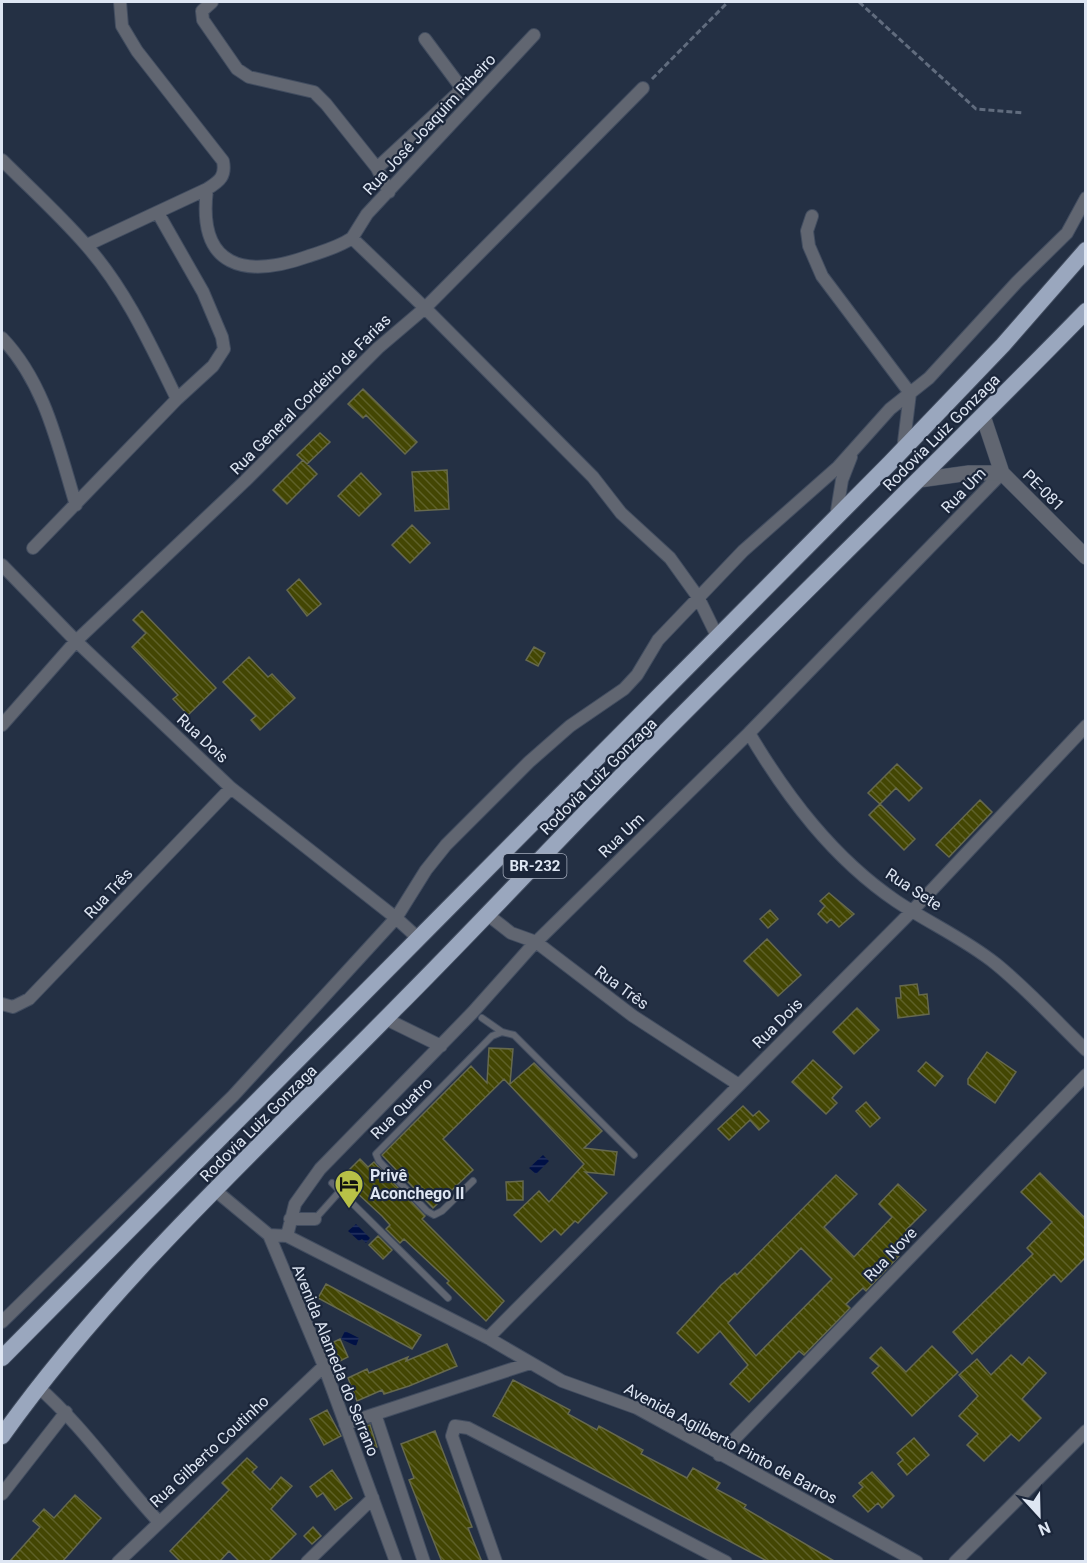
<svg xmlns="http://www.w3.org/2000/svg" width="1087" height="1563" font-family="Roboto,sans-serif">
	<defs>
		<pattern id="water-rules" width="6" height="5" patternUnits="userSpaceOnUse" patternTransform="scale(1.5)"><rect width="6" height="5" fill="#001045"/><path d="M0 2.5h6" fill="none" stroke="#253360"/></pattern>
		<pattern id="building-back-hatch" width="6" height="6" patternUnits="userSpaceOnUse" patternTransform="scale(1.5)"><rect width="6" height="6" fill="#434603"/><path d="M-1 5l2 2M0 0l6 6M5-1l2 2" fill="none" stroke="#5e6128"/></pattern>
	</defs>
	<rect width="100%" height="100%" fill="#243044"/>
	<!-- water -->
	<path fill="url(#water-rules)" d="M543,1155L549,1161L536,1174L529,1168Z
		M356,1224L370,1238L366,1243L362,1239L359,1241L348,1231Z
		M345,1331L359,1338L356,1346L341,1339Z"/>
	<!-- building -->
	<path fill="url(#building-back-hatch)" stroke="#66694e" stroke-width="1.5" fill-rule="evenodd" d="M363,389L417,442L405,454L366,415L363,418L348,404Z
		M320,433L330,442L307,464L297,455Z
		M303,460L317,474L287,504L273,490Z
		M447,470L449,509L415,511L412,472Z
		M361,473L381,494L359,516L338,496Z
		M412,525L430,543L410,563L392,545Z
		M299,579L321,604L307,616L287,590Z
		M142,611L216,688L188,715L173,699L178,695L132,647L146,633L133,620Z
		M534,647L545,653L538,666L526,660Z
		M249,657L268,677L272,674L295,698L260,730L251,720L256,716L223,682Z
		M897,764L922,788L909,801L896,788L880,804L915,839L904,850L869,815L880,804L868,793Z
		M980,800L992,812L949,857L936,845Z
		M829,893L854,914L839,927L831,919L827,923L818,914L825,906L820,901Z
		M770,910L778,919L768,928L760,919Z
		M767,939L801,975L778,996L744,961Z
		M917,984L919,995L927,994L929,1014L898,1018L896,998H901L900,986Z
		M857,1008L879,1030L854,1054L833,1032Z
		M489,1048L513,1049L510,1084L534,1063L602,1131L584,1148L617,1152L614,1175L585,1172L607,1193L578,1223L575,1221L561,1235L555,1229L541,1242L514,1215L539,1191L549,1202L584,1164L504,1079L443,1139L473,1170L433,1208L382,1155L471,1066L487,1083Z
		M987,1052L1016,1072L995,1103L968,1084V1079Z
		M813,1060L842,1087L832,1098L837,1103L826,1114L792,1082Z
		M926,1062L943,1076L935,1086L918,1071Z
		M866,1102L880,1118L870,1127L856,1111Z
		M743,1106L753,1116L759,1111L769,1121L759,1130L750,1120L729,1140L718,1129Z
		M360,1159L368,1167L374,1162L425,1216L422,1219L504,1301L486,1321L447,1283L449,1281L404,1239L400,1243L386,1229L390,1225L382,1216L341,1178Z
		M1040,1173L1086,1219V1257L1061,1282L1054,1274L972,1354L953,1332L1033,1254L1027,1248L1052,1222L1021,1192Z
		M836,1175L857,1194L824,1227L854,1257L892,1217L879,1204L898,1184L926,1210L906,1230L913,1236L896,1254L899,1256L866,1291L863,1288L846,1304L850,1308L804,1355L799,1351L749,1402L730,1384L748,1365L720,1331L698,1353L677,1333L721,1285L735,1273L737,1275ZM801,1248L832,1279L756,1356L728,1323Z
		M523,1181V1200H507L506,1182Z
		M378,1236L392,1250L383,1259L369,1245Z
		M326,1284L421,1335L412,1349L318,1298Z
		M340,1339L348,1357L336,1363L327,1345Z
		M447,1344L457,1366L409,1386L384,1394L382,1390L357,1401L348,1378L367,1369L369,1373L408,1357L406,1361Z
		M932,1346L958,1372L912,1416L872,1373L879,1366L870,1358L881,1347L906,1372Z
		M1011,1355L1022,1365L1029,1357L1046,1373L1022,1399L1041,1418L1019,1441L1011,1434L984,1461L967,1445L978,1434L959,1416L978,1396L959,1375L977,1359L991,1375Z
		M513,1380L570,1410L568,1414L597,1430L599,1426L643,1450L641,1454L687,1478L693,1468L720,1483L716,1489L746,1505L744,1508L836,1562H769L493,1416Z
		M327,1410L341,1436L324,1445L310,1419Z
		M370,1425L377,1447L367,1451L358,1428Z
		M435,1431L472,1527L468,1528L482,1562H442L409,1480L414,1478L401,1444Z
		M914,1438L929,1455L907,1475L898,1464L903,1460L897,1453Z
		M247,1458L257,1467L252,1472L270,1490L281,1477L292,1486L271,1509L296,1534L268,1562H240L229,1551L219,1562H181L170,1551L229,1490L222,1483Z
		M332,1470L352,1498L335,1510L323,1493L317,1497L310,1487Z
		M872,1472L894,1496L882,1508L878,1503L868,1512L853,1496L863,1487L859,1483Z
		M75,1495L101,1518L62,1562H9L40,1527L33,1521L44,1509L54,1518Z
		M313,1527L321,1536L312,1544L304,1536Z"/>
	<g fill="none" stroke-linecap="round" stroke-linejoin="round">
		<!-- service casing -->
		<g stroke="#424d60" stroke-width="8">
			<path id="service" d="M482,1018L502,1032
				M473,1181L442,1211L434,1215L427,1211L379,1161L376,1154L492,1036L502,1032L514,1035L634,1155
				M332,1183L340,1191
				M315,1219L340,1191L448,1298"/>
		</g>
		<!-- minor casing -->
		<g stroke="#424d60" stroke-width="14">
			<path id="minor" d="M212,2L202,11L203,20L237,69L249,77L314,92L326,104L377,168L389,192
				M2,160C30,188 60,215 86,245C126,290 151,346 177,399
				M377,168L458,93L460,86L425,39
				M207,189C197,268 245,279 309,256C324,251 339,247 352,238L425,308L593,477L621,513L670,558L698,597L717,636
				M812,216L807,231L809,246L822,276L910,393L903,450
				M352,238L367,214L534,35
				M87,245L207,189C220,181 226,176 223,161L137,51L122,26L120,2
				M2,338C45,383 58,446 76,505
				M836,517L842,480L851,457
				M33,548L177,399L213,366L224,349L222,337L203,292L158,213
				M2,565L76,641L231,788L396,918L418,938
				M2,725L76,641L245,481L378,348L425,308L643,88
				M749,733C787,797 833,858 896,901C929,923 965,939 996,964C1028,990 1057,1022 1086,1050
				M488,915L511,933L536,942L633,1016L739,1085
				M2,1004L13,1007L29,999L231,788
				M386,1019L441,1046
				M216,1191L269,1235L324,1366L396,1562
				M290,1219H315
				M269,1235L287,1236L488,1338L562,1381L637,1408L917,1562
				M287,1236L295,1204L320,1169L473,1012L530,948L749,733L1002,473
				M2,1322L233,1096L396,918L426,870L446,845L529,762L570,726L624,689L637,675L658,640L743,551L838,467L890,409L929,378L1017,282L1067,233L1086,198
				M488,1338L913,910L1086,726
				M37,1386C83,1426 117,1477 159,1522
				M375,1414L424,1562
				M345,1424L530,1363
				M719,1455L1086,1075
				M2,1494L66,1412
				M118,1562L324,1366
				M307,1562L373,1498
				M496,1562L452,1436L455,1426L468,1428L726,1562
				M955,1562L1086,1431"/>
		</g>
		<!-- tertiary casing -->
		<g stroke="#424d60" stroke-width="16">
			<path id="tertiary" d="M983,416L1002,473L1086,557
				M919,480L969,473H1002"/>
		</g>
		<!-- trunk casing -->
		<g stroke="#424d60" stroke-width="18">
			<path id="trunk" d="M2,1358L890,463L1003,345L1086,250
				M2,1436C114,1279 260,1147 395,1009C458,946 519,881 581,817C747,647 919,482 1086,311"/>
		</g>
		<!-- path -->
		<path stroke="#616c7e" stroke-width="3" stroke-dasharray="6 3" stroke-linecap="butt" d="M859,2L976,109L1024,113
			M652,79L728,2"/>
		<!-- service -->
		<use href="#service" stroke="#616671" stroke-width="6"/>
		<!-- minor -->
		<use href="#minor" stroke="#616671" stroke-width="12"/>
		<!-- tertiary -->
		<use href="#tertiary" stroke="#616671" stroke-width="15"/>
		<!-- trunk -->
		<use href="#trunk" stroke="#9aa7be" stroke-width="16"/>
	</g>
	<!-- icons -->
	<defs>
		<g id="hotel-pin" transform="scale(1.5)"><path d="M0 17L-7.5 6A9.5 9.5 0 1 1 7.5 6Z" fill="#b8c147" stroke="#1b263a"/><path d="M-6-4.5h1.5V1H6V5H4.5V3h-9V5H-6ZM-4 0a1.8 1.8 0 1 1 3.6 0ZM.5 0V-2.5h3Q6-2.5 6 0Z" fill="#111"/></g>
	</defs>
	<g fill-rule="evenodd">
		<use href="#hotel-pin" x="349" y="1184"/>
	</g>
	<g text-anchor="middle" stroke-width="4.5" stroke-linejoin="round" paint-order="stroke">
		<!-- shield labels -->
		<rect fill="#1b263a" stroke="#a4acbc" stroke-width="1.5" x="503.5" y="854" width="63" height="24" rx="4.5"/>
		<g font-size="15" font-weight="bold" fill="#dee6f3">
			<text x="535" y="871">BR-232</text>
		</g>
		<!-- street labels -->
		<g font-size="16" fill="#dee6f3" stroke="#1b263a">
			<text transform="translate(429 124) rotate(-47)" y="6">Rua José Joaquim Ribeiro</text>
			<text transform="translate(310 394) rotate(-45)" y="6">Rua General Cordeiro de Farias</text>
			<text transform="translate(941 432) rotate(-45)" y="6">Rodovia Luiz Gonzaga</text>
			<text transform="translate(963 490) rotate(-46)" y="6">Rua Um</text>
			<text transform="translate(1044 490) rotate(45)" y="6">PE-081</text>
			<text transform="translate(203 738) rotate(43)" y="6">Rua Dois</text>
			<text transform="translate(598 776) rotate(-45)" y="6">Rodovia Luiz Gonzaga</text>
			<text transform="translate(621 835) rotate(-44)" y="6">Rua Um</text>
			<text transform="translate(914 889) rotate(33)" y="6">Rua Sete</text>
			<text transform="translate(108 893) rotate(-47)" y="6">Rua Três</text>
			<text transform="translate(622 987) rotate(36)" y="6">Rua Três</text>
			<text transform="translate(777 1023) rotate(-45)" y="6">Rua Dois</text>
			<text transform="translate(401 1108) rotate(-45)" y="6">Rua Quatro</text>
			<text transform="translate(258 1123) rotate(-45)" y="6">Rodovia Luiz Gonzaga</text>
			<text transform="translate(890 1254) rotate(-46)" y="6">Rua Nove</text>
			<text transform="translate(336 1360) rotate(68)" y="6">Avenida Alameda do Serrano</text>
			<text transform="translate(731 1443) rotate(28)" y="6">Avenida Agilberto Pinto de Barros</text>
			<text transform="translate(209 1451) rotate(-43)" y="6">Rua Gilberto Coutinho</text>
		</g>
		<!-- poi labels -->
		<g font-size="16" font-weight="bold" fill="#dee6f3" stroke="#1b263a" text-anchor="start">
			<text x="370" y="1181">Privê<tspan x="370" dy="18">Aconchego II</tspan></text>
		</g>
	</g>
	<!-- border -->
	<rect width="1087" height="1563" fill="none" stroke="#dee6f3" stroke-width="6"/>
	<!-- north arrow -->
	<g transform="translate(1039 1515) rotate(158)" stroke="#1b263a" stroke-width="4.5" paint-order="stroke">
	<path d="M0-4.5L10 22L0 15L-10 22Z" fill="#dee6f3"/>
	<text y="-9" font-size="16" font-weight="bold" text-anchor="middle" fill="#dee6f3">N</text>
	</g>
</svg>
